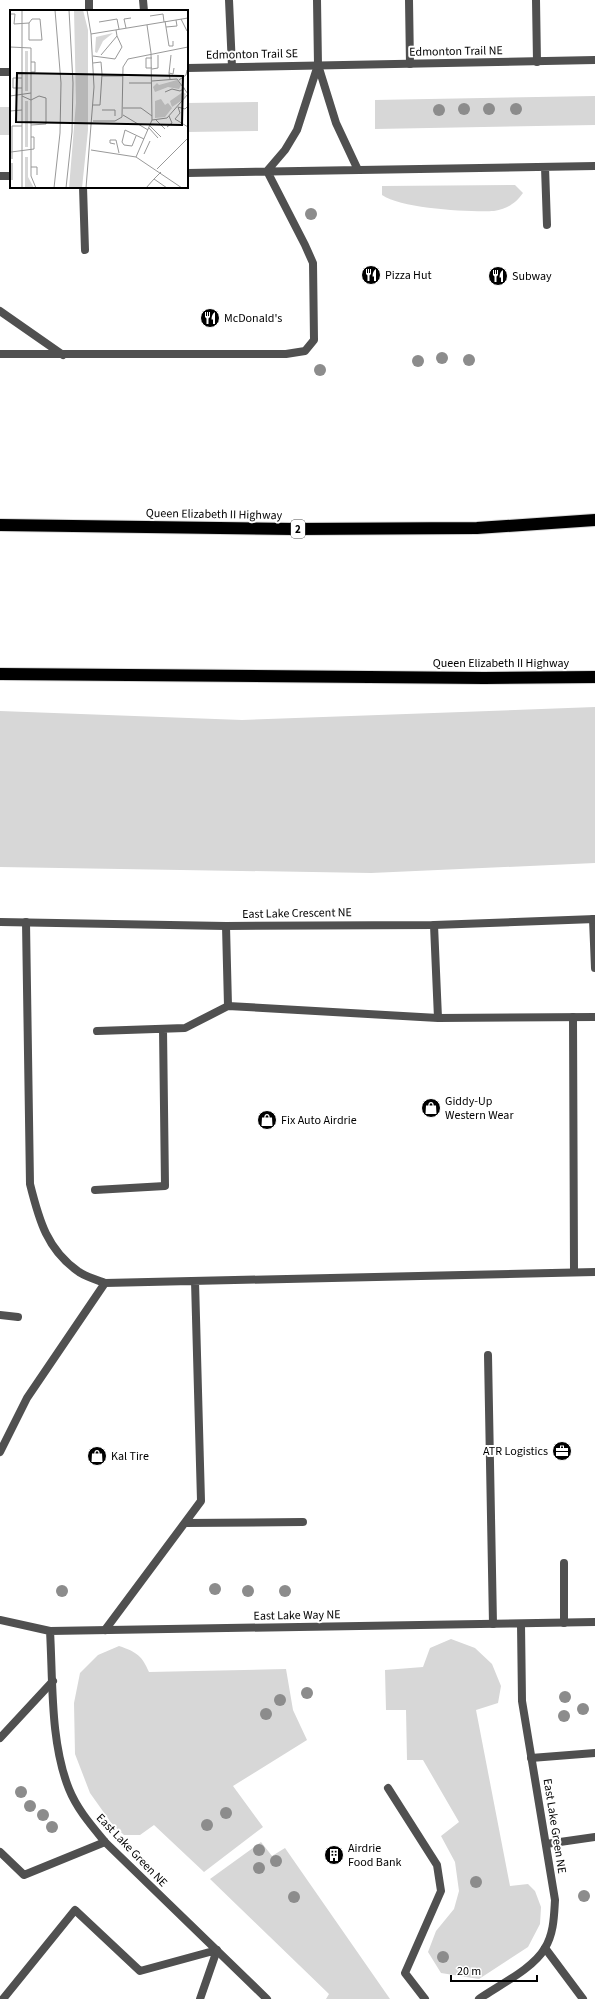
<svg xmlns="http://www.w3.org/2000/svg" width="595" height="1999" font-family="'Source Sans 3',sans-serif">
	<rect width="100%" height="100%" fill="#fff"/>
	<!-- green -->
	<path fill="#d7d7d7" d="M595,96V125L375,129V100Z
		M258,102V131L187,132V103Z
		M0,107H11V135H0Z
		M515,185L523,193C515,204 508,208 494,211C469,212 402,209 382,195V186Z
		M595,707V863L371,873L0,867V711L242,720Z
		M451,1639L475,1648L492,1664L501,1686L498,1703L476,1710L510,1886L528,1884L535,1891L541,1907L540,1924L528,1947L479,1979L441,1973L428,1952L436,1931L454,1909L459,1891L455,1862L441,1836L459,1822L423,1760H407L406,1710H386L385,1670L423,1667L430,1648Z
		M119,1646C137,1652 142,1656 149,1672L286,1669L293,1710L307,1740L233,1786L263,1827L204,1872L154,1825L140,1835H124L112,1824L90,1793L75,1754L74,1703L80,1673L98,1655Z
		M261,1842L272,1856L285,1848L390,1999H326L329,1994L210,1879Z"/>
	<g fill="none" stroke-linecap="round" stroke-linejoin="round">
		<!-- motorway casing -->
		<g stroke="#dbdbdb" stroke-width="14">
			<path id="motorway" d="M0,525L294,529L477,528L595,520
				M0,674L484,678L595,677"/>
		</g>
		<!-- service -->
		<path stroke="#505050" stroke-width="8" d="M89,0V11
			M143,0L144,11
			M229,0L232,67
			M409,0L410,64
			M536,0L537,62
			M318,65L336,123L358,170
			M545,167L547,225
			M187,173L595,166
			M0,176H11
			M83,187L85,250
			M0,311L63,355
			M0,354H286L305,351L314,340L313,263L305,245L267,171L285,150L297,130L318,65
			M593,919L595,968
			M26,922L30,1184C39,1220 47,1250 79,1272C87,1277 97,1280 105,1283L595,1272
			M434,925L438,1018
			M226,926L228,1006L438,1018L595,1017
			M97,1031L185,1028L228,1006
			M95,1190L165,1186L163,1029
			M0,1315L18,1317
			M488,1355L493,1624
			M0,1452L27,1398L105,1283
			M185,1523L303,1522
			M564,1563V1623
			M105,1630L201,1501L195,1281
			M0,1738L53,1681
			M531,1758L595,1753
			M388,1788L437,1865L441,1891L405,1973L425,1999
			M546,1844L595,1837
			M0,1852L24,1875L105,1842
			M545,1948L583,1999
			M3,1999L75,1910L140,1971L217,1950L200,1999"/>
		<!-- minor -->
		<path stroke="#505050" stroke-width="8" d="M317,0L318,65
			M573,1017L574,1272
			M0,1620L50,1631L595,1622
			M50,1631C53,1681 50,1742 69,1789C77,1809 91,1825 105,1842L267,1999
			M479,1999C499,1985 533,1969 545,1948C554,1933 554,1916 555,1900L522,1701L521,1624"/>
		<!-- tertiary -->
		<path stroke="#505050" stroke-width="8" d="M187,68L595,60
			M0,72H11
			M0,922L226,926L434,925L595,919"/>
		<!-- motorway -->
		<use href="#motorway" stroke="#000" stroke-width="12"/>
	</g>
	<!-- trees -->
	<g fill="#8c8c8c">
		<circle cx="464" cy="109" r="6"/>
		<circle cx="489" cy="109" r="6"/>
		<circle cx="516" cy="109" r="6"/>
		<circle cx="439" cy="110" r="6"/>
		<circle cx="311" cy="214" r="6"/>
		<circle cx="442" cy="358" r="6"/>
		<circle cx="469" cy="360" r="6"/>
		<circle cx="418" cy="361" r="6"/>
		<circle cx="320" cy="370" r="6"/>
		<circle cx="215" cy="1589" r="6"/>
		<circle cx="62" cy="1591" r="6"/>
		<circle cx="248" cy="1591" r="6"/>
		<circle cx="285" cy="1591" r="6"/>
		<circle cx="307" cy="1693" r="6"/>
		<circle cx="565" cy="1697" r="6"/>
		<circle cx="280" cy="1700" r="6"/>
		<circle cx="583" cy="1709" r="6"/>
		<circle cx="266" cy="1714" r="6"/>
		<circle cx="564" cy="1716" r="6"/>
		<circle cx="21" cy="1792" r="6"/>
		<circle cx="30" cy="1806" r="6"/>
		<circle cx="226" cy="1813" r="6"/>
		<circle cx="43" cy="1815" r="6"/>
		<circle cx="207" cy="1825" r="6"/>
		<circle cx="52" cy="1827" r="6"/>
		<circle cx="259" cy="1850" r="6"/>
		<circle cx="276" cy="1861" r="6"/>
		<circle cx="259" cy="1868" r="6"/>
		<circle cx="476" cy="1882" r="6"/>
		<circle cx="584" cy="1896" r="6"/>
		<circle cx="294" cy="1897" r="6"/>
		<circle cx="443" cy="1957" r="6"/>
	</g>
	<!-- icons -->
	<defs>
		<g id="restaurant-disc" transform="scale(1)"><circle r="9.5" fill="#000" stroke="#fff"/><path d="M-5-6h1v4h1v-4h1v4h1v-4h1v5L-1.5 .5V6h-2V.5L-5-1ZM5-6V6H3V1.5H1.5Q1.5-4 5-6Z" fill="#fff"/></g>
		<g id="shop-disc" transform="scale(1)"><circle r="9.5" fill="#000" stroke="#fff"/><path d="M-5-2.5h2.3a2.7 3.5 0 0 1 5.4 0H5L5.5 6h-11ZM-1.5-2.5h3a1.5 2.3 0 0 0-3 0Z" fill="#fff"/></g>
		<g id="office-disc" transform="scale(1)"><circle r="9.5" fill="#000" stroke="#fff"/><path d="M-6-3h4V-5.5h4V-3h4V5H-6ZM-1-4.5V-3h2v-1.5ZM-6 0V1H6V0Z" fill="#fff"/></g>
		<g id="building-disc" transform="scale(1)"><circle r="9.5" fill="#000" stroke="#fff"/><path d="M-4-6H4V6H1V3H-1V6H-4ZM-2.5-4.3h1.7v1.8h-1.7ZM.8-4.3h1.7v1.8H.8ZM-2.5-1h1.7V.8h-1.7ZM.8-1h1.7V.8H.8Z" fill="#fff"/></g>
	</defs>
	<g fill-rule="evenodd">
		<use href="#restaurant-disc" x="371" y="275"/>
		<use href="#restaurant-disc" x="498" y="276"/>
		<use href="#restaurant-disc" x="210" y="318"/>
		<use href="#shop-disc" x="431" y="1108"/>
		<use href="#shop-disc" x="267" y="1120"/>
		<use href="#office-disc" x="562" y="1451"/>
		<use href="#shop-disc" x="97" y="1456"/>
		<use href="#building-disc" x="334" y="1855"/>
	</g>
	<g text-anchor="middle" stroke-width="4" stroke-linejoin="round" paint-order="stroke">
		<!-- shield labels -->
		<rect fill="#fff" stroke="#4c4c4c" stroke-width="1" x="291" y="520" width="14" height="18" rx="3"/>
		<g font-size="11" font-weight="bold" fill="#000">
			<text x="298" y="533">2</text>
		</g>
		<!-- street labels -->
		<g font-size="12" fill="#000" stroke="#fff">
			<text transform="translate(456 51) rotate(-1)" y="4">Edmonton Trail NE</text>
			<text transform="translate(252 54) rotate(-1)" y="4">Edmonton Trail SE</text>
			<text transform="translate(214 514) rotate(1)" y="4">Queen Elizabeth II Highway</text>
			<text x="501" y="667">Queen Elizabeth II Highway</text>
			<text transform="translate(297 913) rotate(-1)" y="4">East Lake Crescent NE</text>
			<text transform="translate(297 1615) rotate(-1)" y="4">East Lake Way NE</text>
			<text transform="translate(555 1826) rotate(81)" y="4">East Lake Green NE</text>
			<text transform="translate(132 1850) rotate(46)" y="4">East Lake Green NE</text>
		</g>
		<!-- poi labels -->
		<g font-size="12" fill="#000" stroke="#fff" text-anchor="start">
			<text x="385" y="279">Pizza Hut</text>
			<text x="512" y="280">Subway</text>
			<text x="224" y="322">McDonald's</text>
			<text x="445" y="1105">Giddy-Up<tspan x="445" dy="14">Western Wear</tspan></text>
			<text x="281" y="1124">Fix Auto Airdrie</text>
			<text x="548" y="1455" text-anchor="end">ATR Logistics</text>
			<text x="111" y="1460">Kal Tire</text>
			<text x="348" y="1852">Airdrie<tspan x="348" dy="14">Food Bank</tspan></text>
		</g>
	</g>
	<!-- overview -->
	<g transform="translate(10 10)">
		<rect width="178" height="178" fill="#fff"/>
		<path d="M64,0H73L78,20V120L72,178H59L66,93ZM103,23L93,31L87,43L85,42L86,27ZM15,41H18V81H15ZM167,70L171,75L169,79L158,77L145,82L143,77L147,73L149,75ZM173,82L176,84L174,89L162,97L160,91ZM151,89L155,95L158,93L162,98L155,107L145,108V91ZM15,91H18V137H15ZM15,147H18V167L24,178H15Z" fill="#d7d7d7"/>
		<path fill="none" stroke="#999" stroke-width="1" d="M12,0V178M0,4H5L4,14L19,13L22,9H30L32,30H19V13M140,6L153,4L154,12M171,9L177,21M155,11L159,36H163V31M89,12L107,9L109,19M156,17L167,16L166,10M116,18L114,9L121,8M81,24L178,8M0,37L21,38V166L26,178M91,45L107,26L106,20M83,46L105,49L112,37L107,26M142,48H136V58H142M21,52H25V62H21M83,53L91,52L92,64L90,95H83M142,59L148,58V45M159,63L161,45M92,66H113M12,68H3V78H12M160,69L159,63L163,64L164,58M169,70L176,65L177,60M119,73H142M155,82L162,79L170,81L175,78M0,86L21,83M12,86L21,90L29,86L36,88V114L21,115M178,96L175,99L168,97L170,103L165,109L178,117M113,98H131L142,106M92,100H105V106M0,101L12,100M113,105L138,120M142,110L157,108L178,84L167,69L142,71M146,110L155,119M83,111H105L112,107L113,57L118,49L178,37M140,116L151,127M157,117L162,113L159,106M139,118L148,128M126,126L122,136L114,135L112,132L115,120L134,129M105,134L100,133V130H106L109,143M81,140L126,147L172,178M1,142L24,139V127H21M134,144L140,131M126,147L142,110L141,43L137,15M2,149V116H12M21,157H27V165M147,159L178,128M151,162L144,169L157,178M2,170V153M44,178L50,123L51,73L45,0M56,178L62,122L63,73L59,0M76,178L84,77L81,24L77,0M136,178L144,169"/>
		<path fill="#000" fill-opacity="0.15" stroke="#000" stroke-width="2" d="M7,63L173,66L172,115L6,112Z"/>
		<rect width="178" height="178" fill="none" stroke="#000" stroke-width="2"/>
	</g>
	<!-- scale -->
	<path d="M451 1975v6h86v-6" fill="none" stroke="#000000" stroke-width="2"/>
	<text x="457" y="1975" font-size="12" fill="#000000" stroke="#ffffff" stroke-width="3" paint-order="stroke">20 m</text>
</svg>
